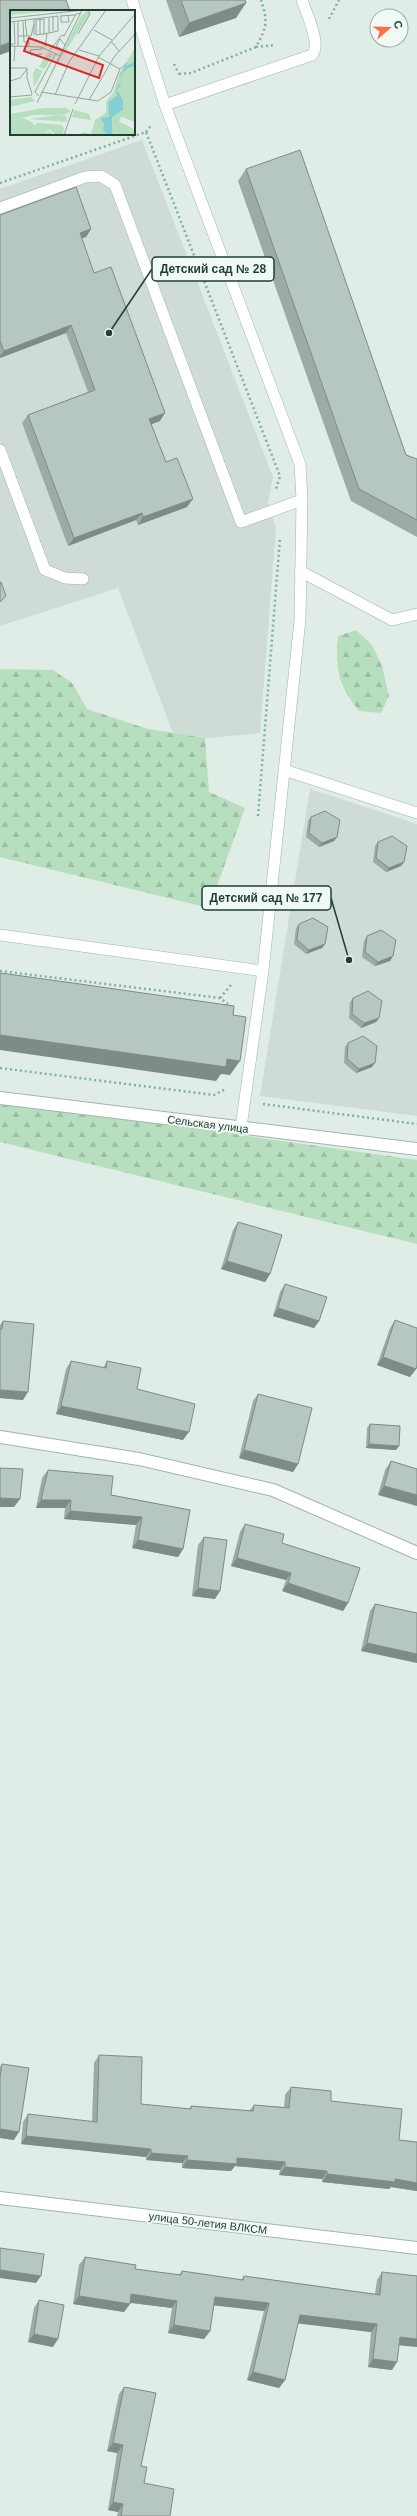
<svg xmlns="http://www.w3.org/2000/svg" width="417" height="2516" font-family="Helvetica,sans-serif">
	<defs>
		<pattern id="forest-firs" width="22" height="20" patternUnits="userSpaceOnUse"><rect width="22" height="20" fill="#b7dfbf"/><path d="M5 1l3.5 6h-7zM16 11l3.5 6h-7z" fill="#9dc0a5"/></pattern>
	</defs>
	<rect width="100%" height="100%" fill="#e0ece6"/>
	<!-- built -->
	<path fill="#cedcd5" d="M142,140L273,477L268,503L276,527L260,733L176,741L118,588L0,626V189Z
		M310,789L417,824V1116L260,1096Z"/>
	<!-- forest -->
	<path fill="url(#forest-firs)" d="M356,630L372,645L382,666L389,696L381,713L359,711C338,684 335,670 338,636Z
		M0,669L53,670L72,683L87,709L148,729L205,738L209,792L245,808L209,908L0,857Z
		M0,1101L417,1160V1244L0,1142Z"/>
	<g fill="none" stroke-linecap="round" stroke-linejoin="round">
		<!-- lane casing -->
		<g stroke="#a2b4ad" stroke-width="12">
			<path id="lane" d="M132,0L165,105L300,464L302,500L300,620L263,971L241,1127
				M165,105L312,55C322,45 306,12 302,0
				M0,208L85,177L101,176L115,185L241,522L302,500
				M0,450L45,570L65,578L83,579
				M300,571L392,620L417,614
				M284,770L417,813
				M0,935L263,971"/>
		</g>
		<!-- street casing -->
		<g stroke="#a2b4ad" stroke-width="14">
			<path id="street" d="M0,1098L417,1149
				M0,1437L139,1459L273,1490L417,1553
				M0,2198L417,2248"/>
		</g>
		<!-- path -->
		<path stroke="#7eb29e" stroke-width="2.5" stroke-dasharray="2 3" stroke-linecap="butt" d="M329,19L339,0
			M256,47L276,45
			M174,64L179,74
			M179,74L191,73L256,47C267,27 268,21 261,0
			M146,132L152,124
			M0,183L146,132L280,476L276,489
			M258,816L280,538
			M0,971L220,998L229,1005L236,1018
			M220,998L231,985
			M0,1068L214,1095L226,1089
			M263,1104L417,1124"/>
		<!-- lane -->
		<use href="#lane" stroke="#fff" stroke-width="11"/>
		<!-- street -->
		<use href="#street" stroke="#fff" stroke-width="12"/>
	</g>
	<!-- wall -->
	<path fill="#9caba4" d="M166,0H245L236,18L179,37Z
		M246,169L406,455L417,459V537L351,501L238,181Z
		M0,215L91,229L86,237L81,238L94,273L160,421L151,424L166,462L187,507L138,525L136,520L68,546L22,423L28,415L88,392L66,333L0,358Z
		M311,817L337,837L334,841L319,847L306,837L308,821Z
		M378,842L404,862L401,866L386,872L373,862L375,846Z
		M299,924L325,944L322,948L306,954L294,944L296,928Z
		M367,936L393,956L390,961L375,966L362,957L364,941Z
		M353,998L379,1018L376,1022L361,1028L349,1018L350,1002Z
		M348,1043L372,1067L356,1073L344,1063L345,1047Z
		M238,1222L270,1274L265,1282L221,1269L233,1230Z
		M285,1284L319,1321L314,1328L273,1316L280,1292Z
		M395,1320L416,1369L410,1377L377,1365L390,1328Z
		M3,1321L23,1400L0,1398V1325Z
		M71,1361L103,1368L107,1361L137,1389L183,1440L56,1414L66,1369Z
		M258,1394L298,1464L293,1472L239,1458L253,1401Z
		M370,1424L399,1446L396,1450L366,1448L367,1428Z
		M391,1461L417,1469L378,1495L385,1470Z
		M48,1470L111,1495L190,1510L183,1549L178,1557L132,1548L136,1525L64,1519L65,1508H36L42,1478Z
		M245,1524L282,1543L348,1603L343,1611L282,1591L286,1580L231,1566L240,1532Z
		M204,1537L215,1599L192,1596L198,1545Z
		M375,1604L417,1613L361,1651L370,1611Z
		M99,2055L141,2104L189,2109L191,2106L249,2111L254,2105L284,2107L285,2095L291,2087L331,2101L399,2140L417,2142V2191L391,2187L389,2189L322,2182V2179L279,2175L280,2170L235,2166L231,2171L182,2168V2163L146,2160V2157L21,2144L23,2122L28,2114L92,2122L94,2063Z
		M2,2064L14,2140L0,2138V2067Z
		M85,2257L135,2269L179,2275L182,2271L241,2280L244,2276L375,2294L377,2280L382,2272L399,2345L392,2370L368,2367L371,2332L298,2323L285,2380L279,2388L247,2380L264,2311L214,2305L210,2331L204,2339L168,2333L172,2308L130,2303L124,2312L73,2304L79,2265Z
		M39,2300L53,2347L28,2342L34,2308Z
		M124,2387L141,2466L144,2483L170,2516H117L118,2512L108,2510L117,2453L107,2451L119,2394Z"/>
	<!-- shaded-wall -->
	<path fill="#7f8b86" d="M246,3L236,18L179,37L189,23Z
		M11,42V51L0,55V46Z
		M91,229L86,237L74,241L80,233Z
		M71,325L66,333L0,358V356L4,351Z
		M165,413L160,421L144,427L149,419Z
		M193,499L187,507L138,525L143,517Z
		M142,513L136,520L68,546L74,538Z
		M337,837L334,841L319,847L322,843Z
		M404,862L401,866L386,872L389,868Z
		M325,944L322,948L306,954L309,950Z
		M393,956L390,961L375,966L378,962Z
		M379,1018L376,1022L361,1028L364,1023Z
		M0,1035L227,1059L240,1061L230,1075L221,1074L216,1081L0,1050Z
		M375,1063L372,1067L356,1073L359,1069Z
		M227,1261L270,1274L265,1282L221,1269Z
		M278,1308L319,1321L314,1328L273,1316Z
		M383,1357L416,1369L410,1377L377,1365Z
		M0,1390L28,1392L23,1400L0,1398Z
		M61,1406L189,1432L183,1440L56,1414Z
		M369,1444L399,1446L396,1450L366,1448Z
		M244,1450L298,1464L293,1472L239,1458Z
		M384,1486L417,1495V1506L378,1495Z
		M0,1498L20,1499L14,1507H0Z
		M41,1500H71L65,1508H36Z
		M70,1511L142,1517L136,1525L64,1519Z
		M138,1540L183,1549L178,1557L132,1548Z
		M237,1558L291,1573L286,1580L231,1566Z
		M288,1583L348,1603L343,1611L282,1591Z
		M198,1588L220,1591L215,1599L192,1596Z
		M367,1643L417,1654V1663L361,1651Z
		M0,2129L19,2132L14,2140L0,2138Z
		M26,2136L151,2149L146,2157L21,2144Z
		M151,2153L188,2156L182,2163L146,2160Z
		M237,2158L285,2162L280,2170L235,2166L231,2171L182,2168L187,2160Z
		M285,2167L327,2171L322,2179L279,2175Z
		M327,2174L395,2179L417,2183V2191L391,2187L389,2189L322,2182Z
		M0,2270L41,2276L36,2283L0,2278Z
		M131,2294L177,2301L172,2308L126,2302Z
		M79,2296L130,2304L124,2312L73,2304Z
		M215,2297L269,2303L264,2311L210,2305Z
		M300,2315L377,2324L371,2332L294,2323Z
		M174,2325L210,2331L204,2339L168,2333Z
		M34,2334L58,2339L53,2347L28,2342Z
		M400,2337L417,2339V2347L395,2345Z
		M373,2359L397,2362L392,2370L368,2367Z
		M253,2372L285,2380L279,2388L247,2380Z
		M113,2443L123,2445L117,2453L107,2451Z
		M113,2502L123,2504L118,2512L108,2510Z"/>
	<!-- building -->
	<path fill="#b5c7bf" stroke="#7f8b86" d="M0,0H66L70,11H11V42L0,46Z
		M181,0H245L246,3L189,23Z
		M300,150L406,455L417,459V520L359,489L246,169Z
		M76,187L91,229L80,233L94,273L111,267L165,413L149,419L166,462L177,458L193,499L143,517L142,513L74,538L28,415L95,390L71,325L4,351L0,341V215Z
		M0,582H1L6,596L0,602Z
		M325,811L340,820L337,837L322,843L309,833L311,817Z
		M392,836L407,846L404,862L389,868L376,858L378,842Z
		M313,918L328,927L325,944L309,950L297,940L299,924Z
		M381,930L396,940L393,956L378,962L365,952L367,936Z
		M0,973L80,984L234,1006L233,1015L246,1017L240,1061L227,1059L226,1067L0,1035Z
		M368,991L382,1001L379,1018L364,1023L352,1014L353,998Z
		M363,1036L377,1046L375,1063L359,1069L347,1059L348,1043Z
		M238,1222L282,1235L270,1274L227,1261Z
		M285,1284L327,1297L319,1321L278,1308Z
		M395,1320L417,1328V1365L416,1369L383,1357Z
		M3,1321L34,1324L28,1392L0,1390V1329H2Z
		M71,1361L106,1368L107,1361L141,1368L137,1389L195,1404L189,1432L61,1406Z
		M258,1394L312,1408L298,1464L244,1450Z
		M370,1424L400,1426L399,1446L369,1444Z
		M391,1461L417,1469V1495L384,1486Z
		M0,1468L23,1469L20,1499L0,1498Z
		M48,1470L113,1476L111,1495L190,1510L183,1549L138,1540L142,1517L70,1511L71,1500H41Z
		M245,1524L284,1534L282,1543L360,1568L348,1603L288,1583L291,1573L237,1558Z
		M204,1537L227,1540L220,1591L198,1588Z
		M375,1604L417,1613V1654L367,1643Z
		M99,2055L142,2057L141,2104L191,2109V2106L253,2111L254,2105L289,2108L291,2087L331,2091V2101L402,2109L399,2140L417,2142V2183L395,2179V2182L327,2174V2171L285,2167V2162L237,2158V2164L187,2160L188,2156L151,2153V2149L26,2136L28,2114L97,2122Z
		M2,2064L29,2068L19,2132L0,2129V2077Z
		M0,2248L44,2254L41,2276L0,2270Z
		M85,2257L136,2265L135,2269L181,2275L182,2271L243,2280L244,2276L380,2295L382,2272L417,2276V2339L400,2337L397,2362L373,2359L377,2324L300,2315L285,2380L253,2372L269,2303L215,2297L210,2331L174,2325L177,2301L131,2294L130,2304L79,2296Z
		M39,2300L64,2305L58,2339L34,2334Z
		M124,2387L156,2393L141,2466L147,2467L144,2483L174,2489L170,2516H121L123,2504L113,2502L123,2445L113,2443Z"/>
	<g text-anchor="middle" stroke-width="4" stroke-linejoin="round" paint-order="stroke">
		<!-- street labels -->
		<g font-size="11" fill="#1f3e34" stroke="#f1f9f4">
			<text transform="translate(208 1124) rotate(7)" y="4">Сельская улица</text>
			<text transform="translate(208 2223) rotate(7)" y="4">улица 50-летия ВЛКСМ</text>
		</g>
	</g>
	<!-- overview -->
	<g transform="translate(10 10)">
		<rect width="125" height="125" fill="#e0ece6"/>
		<path d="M125,58V112L112,107V68ZM13,108L22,112L26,119L36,123L39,121L44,125H0V111Z" fill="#b7dfbf"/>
		<path d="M0,0H56L0,5ZM78,0L80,3L39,67L71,6ZM38,42L43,44L36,57L34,59L29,57ZM26,58L33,61L24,77L23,63ZM21,87L25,91L0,97V90ZM34,98H56L61,101L54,105H23L0,111V104ZM64,100L79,104L81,110L62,107ZM47,105L56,106L57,112L19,109ZM108,111L125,120V125H108L105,119ZM28,113L52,115L54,118L53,125H45L40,119L34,123L29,121L23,116Z" fill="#b7dfbf"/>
		<path d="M125,38V70L121,64L117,103L110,108L106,125H68L74,122L81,124L85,110L96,103V92L103,83L109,64Z" fill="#b7dfbf"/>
		<path d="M125,44V58L122,56L114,61L111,64L112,68L110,76L107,80L113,90V100L102,107V125H97L93,120L94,113L90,108L99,107L98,92L107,86L106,81L107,78L112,69L110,65L115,56L123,53Z" fill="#84cfd6"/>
		<path fill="none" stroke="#93a69f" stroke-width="1" d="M50,6L65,5M51,6V12H59L58,5M43,7V21M0,8L74,0M15,10L17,26M30,10V25M13,11L14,32H19V37M0,12L48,6V21L39,23V8M84,20L102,30M68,24L80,4L78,0M24,25V9M26,25V10L34,9M26,25L39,23M34,25V9M8,26H21L24,14M101,31L109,41M0,34H5L4,11M0,36L31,37L50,46M8,36V12M35,37L37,24M40,40L52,25L54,26L66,4L71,3M53,40L46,36L50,29L55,35M69,40L89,46M32,44L21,45L20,40L32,39V37M88,47L110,59M4,51L5,36M0,58H17M17,58V68L22,84M0,71L10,68L17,59M31,82L88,91L101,82L110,59L117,53M45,85L59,52L96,0M29,86L25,82L46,43M0,87L22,85M79,90L104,47L125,24M27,93L72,0M65,94L89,46L125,4M54,125L63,99"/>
		<path fill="#d62828" fill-opacity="0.15" stroke="#d62828" stroke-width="2" d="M19,28L93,55L89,68L14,41Z"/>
		<rect width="125" height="125" fill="none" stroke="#1f3e34" stroke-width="2"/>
	</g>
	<!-- callouts -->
	<path fill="none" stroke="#1f3e34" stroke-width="1.5" d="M109 333L152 269M349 960L331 898"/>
	<g fill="#1f3e34" stroke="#f1f9f4" stroke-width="1.5">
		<circle cx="109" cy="333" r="4"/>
		<circle cx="349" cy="960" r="4"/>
	</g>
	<g fill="#f1f9f4" stroke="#1f3e34" stroke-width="1.5">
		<rect x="152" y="257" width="122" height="24" rx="4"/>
		<rect x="202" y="886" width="129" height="24" rx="4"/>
	</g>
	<g font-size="12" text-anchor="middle" font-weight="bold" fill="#1f3e34">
		<text x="213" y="273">Детский сад № 28</text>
		<text x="266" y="902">Детский сад № 177</text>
	</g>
	<!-- north arrow -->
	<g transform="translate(389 28) rotate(70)"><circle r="19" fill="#f1f9f4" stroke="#9daea7"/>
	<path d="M0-3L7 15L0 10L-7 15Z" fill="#fc6d4e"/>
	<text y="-6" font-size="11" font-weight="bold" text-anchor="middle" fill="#1f3e34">С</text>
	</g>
</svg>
